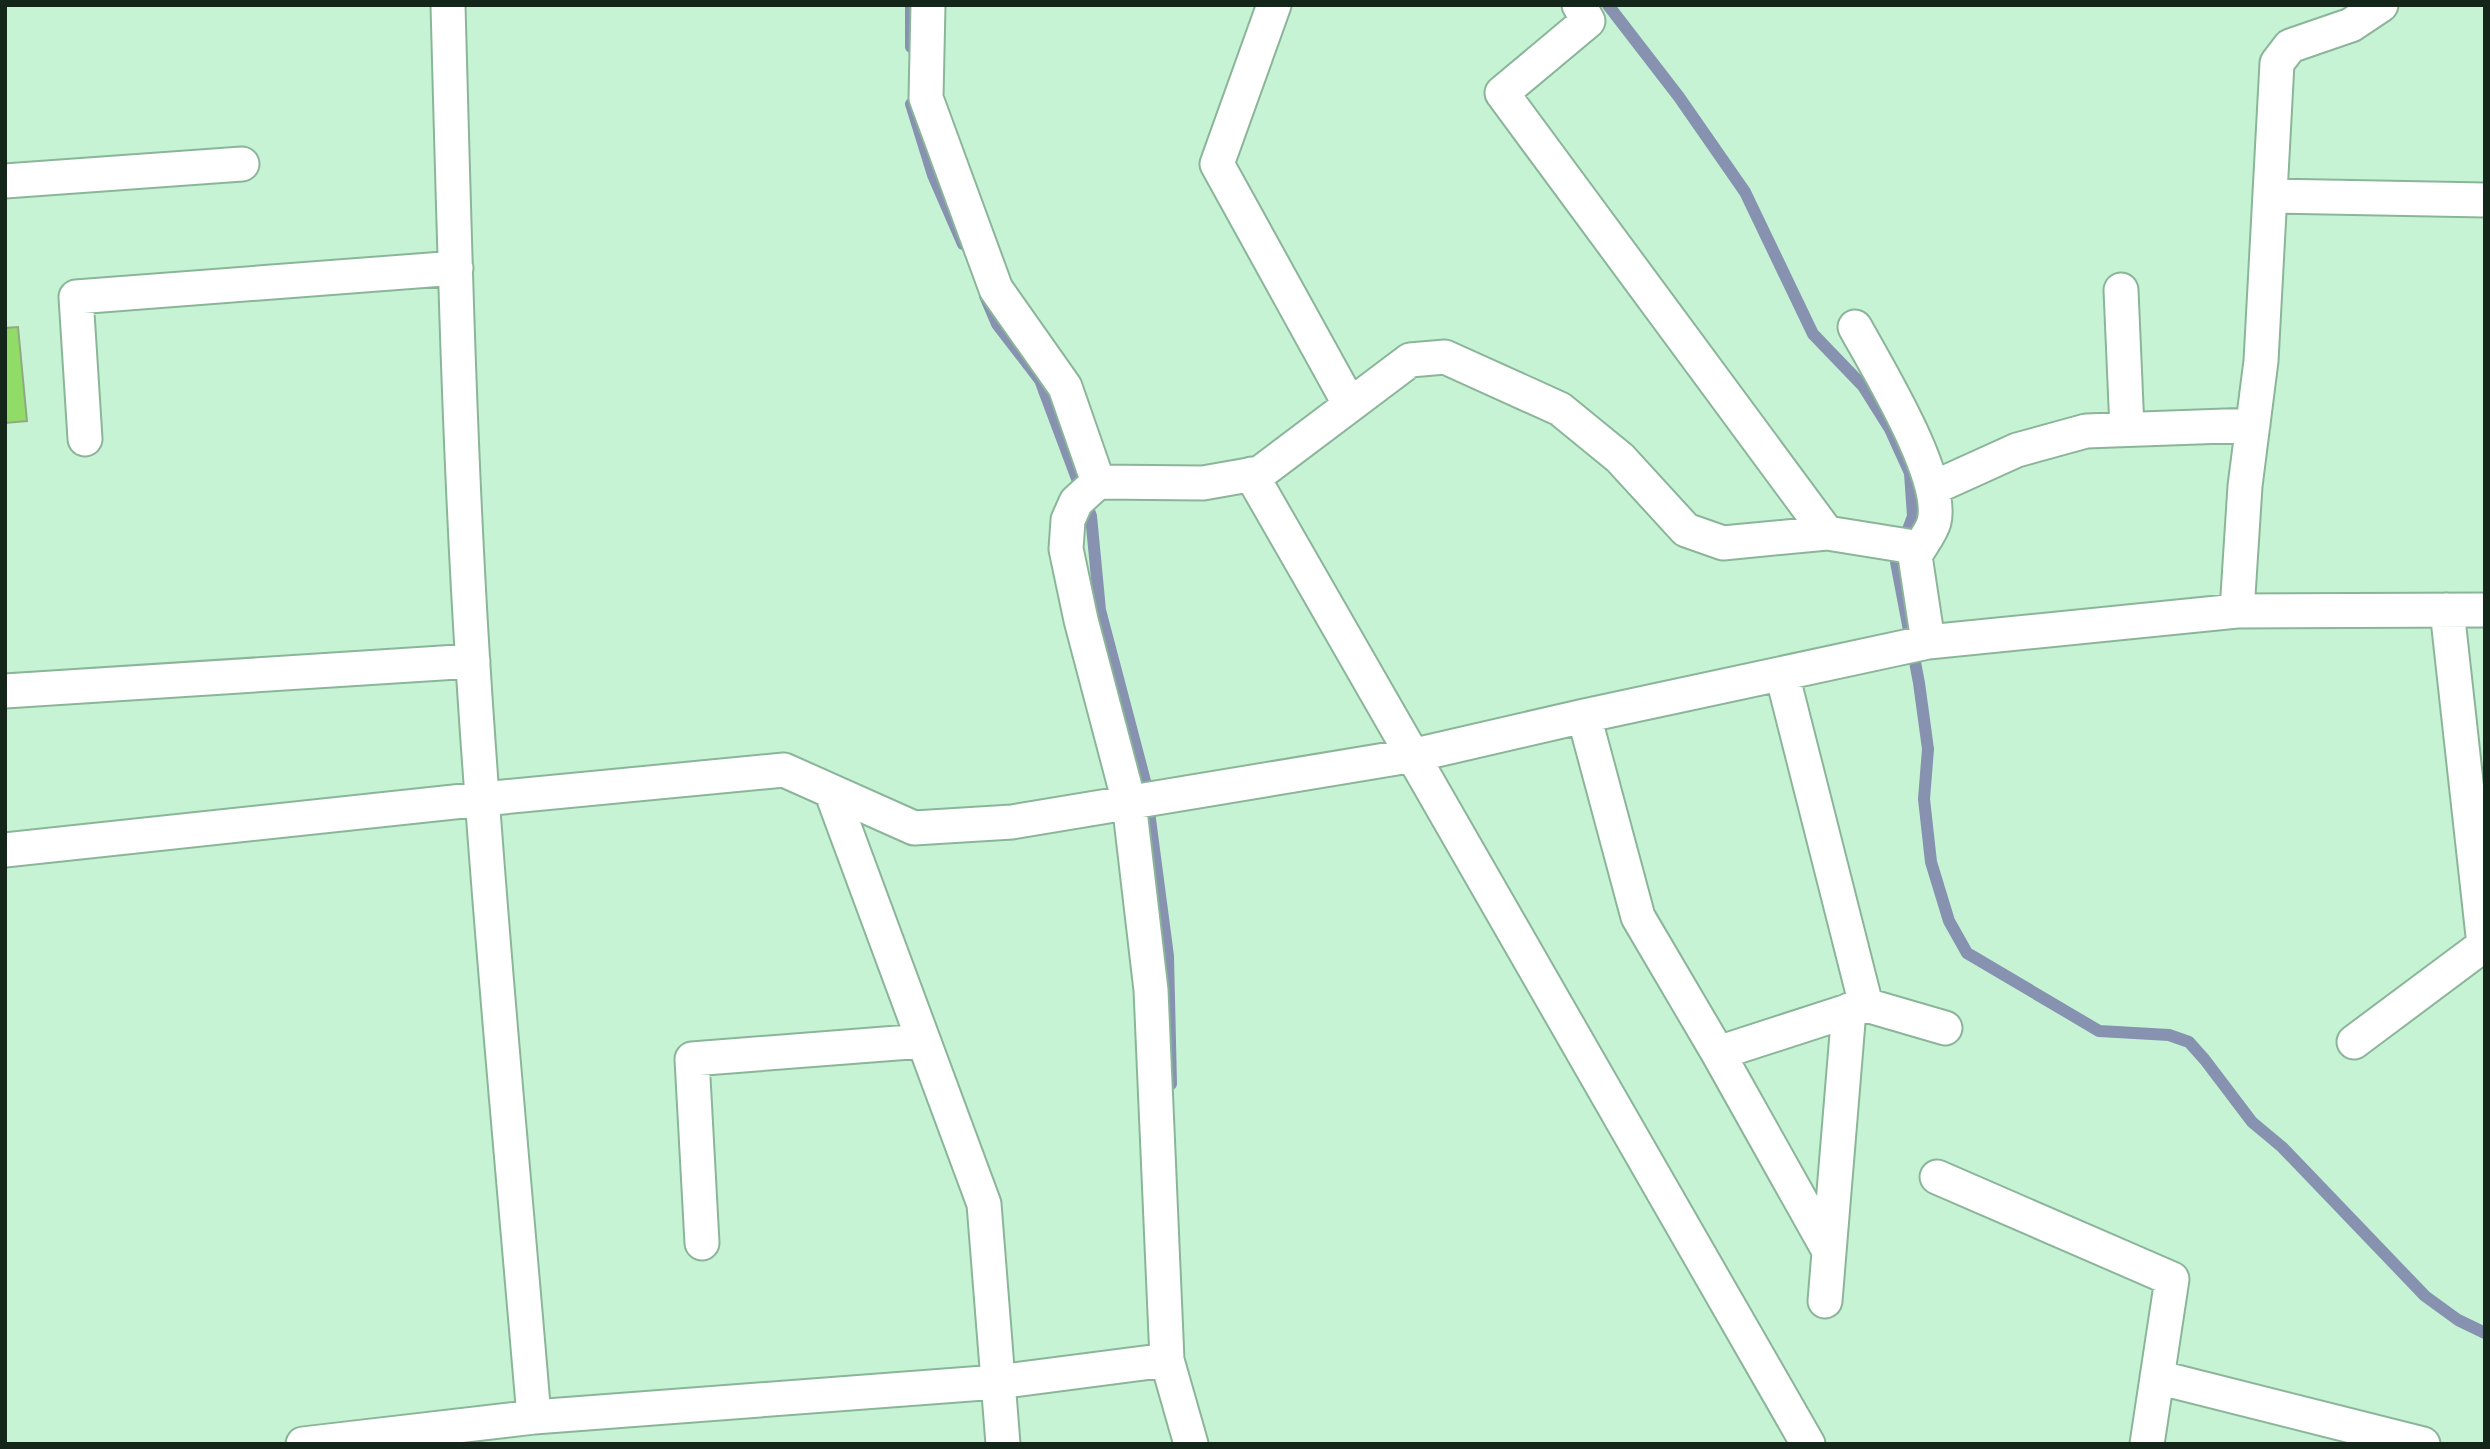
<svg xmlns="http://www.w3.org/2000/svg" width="2490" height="1449" font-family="'Work Sans',sans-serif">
	<rect width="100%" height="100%" fill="#c7f3d5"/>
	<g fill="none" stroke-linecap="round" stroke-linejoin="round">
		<!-- stream -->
		<path stroke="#8692b0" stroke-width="12" d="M911,5V47
			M1608,5L1679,97L1745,192L1813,334L1863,386L1890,429L1910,473L1913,516L1896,562L1919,683L1928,749L1924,799L1931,862L1949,921L1967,953L2099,1031L2169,1035L2189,1042L2205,1060L2252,1122L2282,1147L2425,1296L2458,1320L2485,1333
			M911,104L933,175L963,244
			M985,296L997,324L1040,380L1091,516L1100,610L1145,781L1168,956L1171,1084"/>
	</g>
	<!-- building -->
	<path fill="#91dc66" stroke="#90a984" stroke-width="2" d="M18,327L27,421L5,423V328Z"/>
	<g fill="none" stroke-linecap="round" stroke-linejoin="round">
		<!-- street casing -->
		<g stroke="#8bb599" stroke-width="37">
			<path id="street" d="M448,5C454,225 459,446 473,666C489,917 513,1167 534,1417
				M928,5L926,98L996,289L1065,387L1098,482L1203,483L1260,473L1410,360L1445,357L1560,409L1620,458L1686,530L1723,543L1827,533
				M1274,5L1217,164L1350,405
				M1579,5L1588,21L1502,93L1827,533L1908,546L1915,556L1928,642
				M5,181L242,164
				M2270,196L2485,200
				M2121,290L2127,429
				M1855,327C1878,369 1945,478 1934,522C1931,533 1920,546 1915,556
				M85,439L76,297L456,268
				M1251,474L1808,1444
				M1098,482L1076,502L1068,520L1066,549L1081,620L1129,802L1151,990L1167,1360L1191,1444
				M1933,488L2017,450L2086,431L2253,425
				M2237,611L2245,486L2261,361L2277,63L2290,46L2351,25L2381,5
				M5,691L473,661
				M1584,716L1638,917L1718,1053L1829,1251
				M831,791L984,1204L1003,1444
				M5,850L482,799L784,770L914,828L1012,822L1415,755L1584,716L1928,642L2237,611L2485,610
				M1866,1005L1945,1028
				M2354,1042L2484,945L2447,610
				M1718,1053L1866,1005L1782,674
				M1937,1177L2172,1279L2147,1444
				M702,1243L692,1059L923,1041
				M1825,1301L1849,1010
				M2157,1377L2423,1444
				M303,1444L534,1417L997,1382L1167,1360"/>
		</g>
		<!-- street -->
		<use href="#street" stroke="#fff" stroke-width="33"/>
	</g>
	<!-- border -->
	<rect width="2490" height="1449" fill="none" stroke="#14251a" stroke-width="14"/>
</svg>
